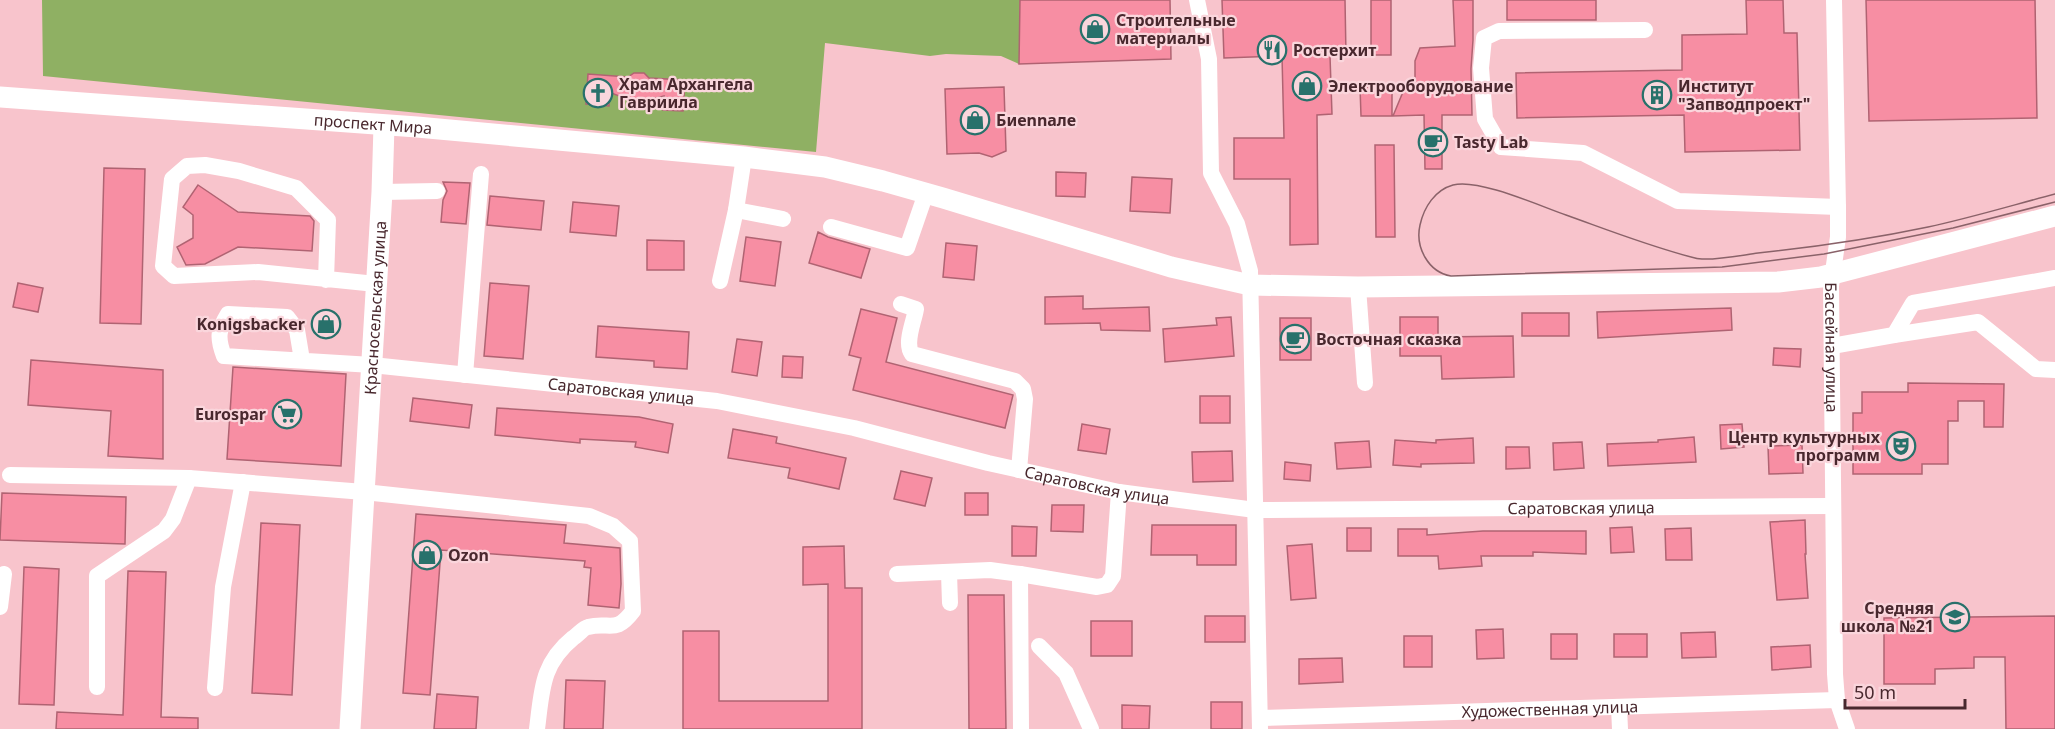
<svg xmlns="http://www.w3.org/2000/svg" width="2055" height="729" font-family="'Noto Sans',sans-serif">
	<rect width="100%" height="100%" fill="#f8c4cc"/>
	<!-- green -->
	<path fill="#8fb063" d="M42,0H1020L1019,64L1001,56L946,54L930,56L825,43L816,152L43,76Z"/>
	<!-- building -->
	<path fill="#f78ea3" stroke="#b06372" stroke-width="1.5" d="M1020,0H1170L1171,59L1019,64Z
		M1222,0H1345L1346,55L1330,56L1332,114L1317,115L1318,244L1290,245V179H1234V138H1284L1282,56L1224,58Z
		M1371,0H1391V55H1371Z
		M1453,0H1473V40L1471,69L1472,115H1442V169H1425L1424,115L1393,116L1405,87H1415V61L1420,48L1455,46Z
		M1507,0H1596V20H1507Z
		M1746,0H1783L1784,33H1797L1800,150L1685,152L1684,115L1517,118L1516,73L1682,70V35L1747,34Z
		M1866,0H2035L2037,118L1869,121Z
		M634,73H644L649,78L685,80L683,111L663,110L664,96L637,103L609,92V106L586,104L588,74L628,77Z
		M1004,87L1006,151L992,157L979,153L947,154L945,89Z
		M1360,87H1392V116H1361Z
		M1375,145H1394L1395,237H1376Z
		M104,168L145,169L141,324L100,323Z
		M1056,172L1086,173L1085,197L1056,196Z
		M1132,177L1172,179L1170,213L1130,211Z
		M443,182L470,183L466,224L441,222L443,200L447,191Z
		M198,185L238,212L310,216L314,221L312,251L238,247L205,264L186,265L177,247L193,238V215L183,207Z
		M490,196L544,201L541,230L487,225Z
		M573,202L619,206L616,236L570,232Z
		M818,232L828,237L870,249L861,278L809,263Z
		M746,237L781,242L775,286L740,281Z
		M647,240L684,241V270H647Z
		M946,243L977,246L974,280L943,277Z
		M18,283L43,288L38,312L13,307Z
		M490,283L529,286L523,359L484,356Z
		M1083,296V309L1149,307L1150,331L1101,330L1100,323L1045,324V297Z
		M1731,308L1732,330L1598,338L1597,312Z
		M861,309L897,318L886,362L1013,395L1005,428L853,390L861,358L849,355Z
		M1522,313H1569V336H1522Z
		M1231,317L1234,356L1165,362L1163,329L1217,325L1216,318Z
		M1400,317H1438V337L1513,336L1514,377L1442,379L1441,356H1400Z
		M1280,318H1311V360H1280Z
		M598,326L689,332L687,369L654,367V361L596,357Z
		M737,339L762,342L757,376L732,372Z
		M1774,348L1801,349L1800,367L1773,365Z
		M783,356L803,357L802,378L782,377Z
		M31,360L163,370V459L108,456L111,411L28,405Z
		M233,367L346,374L341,466L227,459Z
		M1908,383L2004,384L2003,427H1984V401H1958V421H1948V464H1922V474H1853V413H1862V392H1908Z
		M1200,396H1230V423H1200Z
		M413,398L472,405L469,428L410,421Z
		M497,408L639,417L673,424L668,453L635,447L636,442L580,439V443L495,435Z
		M1082,424L1110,429L1106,454L1078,450Z
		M1742,424L1744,447L1721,449L1720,425Z
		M733,429L777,437L776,443L846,458L839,489L788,478L790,468L728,458Z
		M1694,437L1696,462L1608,466L1607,444L1658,442V440Z
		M1473,438L1474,463L1421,464V467L1393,465L1395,440L1436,443V440Z
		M1369,441L1371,467L1337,469L1335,443Z
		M1582,442L1584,468L1554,470L1553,443Z
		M1802,445L1803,473L1769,474L1768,446Z
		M1506,447H1529L1530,468L1506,469Z
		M1232,451L1233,481L1193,482L1192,452Z
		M1285,462L1311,465L1310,481L1284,479Z
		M901,471L932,478L925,506L894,499Z
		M2,493L126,497L125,544L0,540Z
		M965,493H988V515H965Z
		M1052,505H1084L1083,532L1051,531Z
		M416,514L566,525L564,543L620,548L621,584L619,608L588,605L591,568L584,567L585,561L441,550L430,695L403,693Z
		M1805,520L1806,554H1805L1808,598L1777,600L1770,522Z
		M261,523L300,525L292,695L252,693Z
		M1152,525H1236V565H1197V555H1151Z
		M1012,526L1037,527L1036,556H1012Z
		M1632,527L1634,552L1611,553L1610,528Z
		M1347,528H1371V551H1347Z
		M1691,528L1692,560H1666L1665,529Z
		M1398,529H1427V535L1483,531H1586V554L1533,552V556H1481L1482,566L1439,569L1438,556H1398Z
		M1312,544L1316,598L1291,600L1287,546Z
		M844,546L845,588H862V729H683V631H719V701H828V584L803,585V547Z
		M24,567L59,569L54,705L19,704Z
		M128,571L166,572L161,717L198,718V729H56L57,712L123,715Z
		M968,595H1004L1006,729H969Z
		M1205,616H1245V642H1205Z
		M2055,616V729H2006L2005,657H1974V668L1935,669V684H1884V618Z
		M1091,621H1132V656H1091Z
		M1503,629L1504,658L1477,659L1476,630Z
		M1715,632L1716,657L1682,658L1681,633Z
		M1551,634H1577V659H1551Z
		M1614,634H1647V657H1614Z
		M1404,636H1432V667H1404Z
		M1810,645L1811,667L1772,670L1771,647Z
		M1342,658L1343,682L1299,684V659Z
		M566,680L605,681L603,729H564Z
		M437,694L478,697L476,729H434Z
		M1211,702H1242V729H1211Z
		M1122,705L1150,706L1149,729H1122Z"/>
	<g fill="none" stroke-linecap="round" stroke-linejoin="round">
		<!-- minor -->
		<g stroke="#fff" stroke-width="16">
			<path d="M1197,0L1209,59L1211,173L1237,224L1250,271L1260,729"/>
			<path id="s1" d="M1834,0L1838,207V237L1831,286L1835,674L1837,700L1847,729"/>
			<path d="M1645,30L1499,31L1484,38L1481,68L1485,119L1501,147L1583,153L1678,201L1838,207"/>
			<path d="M382,192L437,191"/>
			<path d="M736,210L783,219"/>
			<path d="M831,227L907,248L926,193"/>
			<path d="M326,280L328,220L296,188L239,171L205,165L187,166L172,179L163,266L174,276L258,272L376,284"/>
			<path d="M720,281L736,210L744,157"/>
			<path d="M1358,287L1365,383"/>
			<path d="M901,304L916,309C914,322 904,343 912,354L1015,381L1023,389L1025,399L1019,470"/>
			<path d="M1894,335L1978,322L2036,369L2055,370"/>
			<path d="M1832,346L1894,335L1913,303L2055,278"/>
			<path id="s2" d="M302,360L297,330L287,317L228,314C218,330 217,338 224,356L372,365L717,401L854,428L988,463L1119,492L1255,510L1832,506"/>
			<path d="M465,375L481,174"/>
			<path d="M10,475L189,478L364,492L589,516L613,526L630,541L633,611C615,635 610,621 588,627C583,628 578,635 573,638C541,664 542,691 537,729"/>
			<path d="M949,573L950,603"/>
			<path d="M897,574L990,570L1020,574L1097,587L1107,585L1113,576L1119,492"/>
			<path d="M1020,574L1021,729"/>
			<path d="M0,607L4,574"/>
			<path d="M1039,646L1066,673L1091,729"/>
			<path d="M97,687V576L164,531L173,519L189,478"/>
			<path d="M215,688L223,587L243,482"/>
			<path d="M1619,707L1620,729"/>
			<path id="s3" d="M1260,718L1837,700"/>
		</g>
		<!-- major -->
		<g stroke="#fff" stroke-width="21">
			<path id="s4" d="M0,97L417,127L744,157L825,167L883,181L943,198L1171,267L1250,285L1358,287L1778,282L1821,277L2055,216"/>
			<path id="s5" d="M350,729L382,192L384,126"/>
		</g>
		<!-- tram -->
		<path stroke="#8a6269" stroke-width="1.5" d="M2055,194C2013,205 1970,218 1928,227C1871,239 1815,247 1758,253C1742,255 1708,262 1695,258C1651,247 1608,230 1566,215C1540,206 1478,178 1453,185C1435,190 1424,207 1420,225C1415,247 1428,272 1451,276L1722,267L1824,254L1953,228L2055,202"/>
	</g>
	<!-- icons -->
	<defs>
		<g id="shop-ring" transform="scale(1.5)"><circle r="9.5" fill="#fad6dc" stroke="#28716b" stroke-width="1.5"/><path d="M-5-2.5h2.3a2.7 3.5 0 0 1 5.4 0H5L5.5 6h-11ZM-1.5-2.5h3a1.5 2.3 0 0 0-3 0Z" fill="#28716b"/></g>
		<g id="restaurant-ring" transform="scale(1.5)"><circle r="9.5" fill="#fad6dc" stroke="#28716b" stroke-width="1.5"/><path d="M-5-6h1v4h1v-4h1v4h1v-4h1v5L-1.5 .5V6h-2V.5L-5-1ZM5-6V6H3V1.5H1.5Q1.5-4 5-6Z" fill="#28716b"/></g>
		<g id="church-ring" transform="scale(1.5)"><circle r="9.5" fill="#fad6dc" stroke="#28716b" stroke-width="1.5"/><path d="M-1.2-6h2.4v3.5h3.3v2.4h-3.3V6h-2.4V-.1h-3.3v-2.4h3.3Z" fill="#28716b"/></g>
		<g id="building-ring" transform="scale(1.5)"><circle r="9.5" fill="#fad6dc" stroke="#28716b" stroke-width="1.5"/><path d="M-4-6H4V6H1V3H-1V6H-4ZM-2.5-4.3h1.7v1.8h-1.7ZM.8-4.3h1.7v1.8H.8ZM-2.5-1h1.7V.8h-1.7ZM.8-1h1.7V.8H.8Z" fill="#28716b"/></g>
		<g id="cafe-ring" transform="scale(1.5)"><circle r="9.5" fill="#fad6dc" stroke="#28716b" stroke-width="1.5"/><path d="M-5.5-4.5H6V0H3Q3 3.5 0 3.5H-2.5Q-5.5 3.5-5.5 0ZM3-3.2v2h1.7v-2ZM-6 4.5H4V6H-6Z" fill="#28716b"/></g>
		<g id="supermarket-ring" transform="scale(1.5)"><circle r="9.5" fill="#fad6dc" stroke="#28716b" stroke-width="1.5"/><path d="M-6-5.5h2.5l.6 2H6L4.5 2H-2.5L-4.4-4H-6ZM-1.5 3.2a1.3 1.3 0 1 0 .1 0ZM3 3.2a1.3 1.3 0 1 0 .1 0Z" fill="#28716b"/></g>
		<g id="theatre-ring" transform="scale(1.5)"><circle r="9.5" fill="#fad6dc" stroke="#28716b" stroke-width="1.5"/><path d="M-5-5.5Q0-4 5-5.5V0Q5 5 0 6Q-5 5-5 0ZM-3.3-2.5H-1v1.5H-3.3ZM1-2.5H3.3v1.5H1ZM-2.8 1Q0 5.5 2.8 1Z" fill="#28716b"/></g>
		<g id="school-ring" transform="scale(1.5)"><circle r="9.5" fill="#fad6dc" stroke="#28716b" stroke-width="1.5"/><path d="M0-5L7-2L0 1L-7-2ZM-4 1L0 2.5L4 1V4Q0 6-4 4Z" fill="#28716b"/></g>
	</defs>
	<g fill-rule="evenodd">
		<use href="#shop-ring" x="1095" y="29"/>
		<use href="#restaurant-ring" x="1272" y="50"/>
		<use href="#shop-ring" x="1307" y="86"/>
		<use href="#church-ring" x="598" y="93"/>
		<use href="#building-ring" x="1657" y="95"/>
		<use href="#shop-ring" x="975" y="120"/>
		<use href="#cafe-ring" x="1433" y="142"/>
		<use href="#shop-ring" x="326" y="324"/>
		<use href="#cafe-ring" x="1295" y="339"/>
		<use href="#supermarket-ring" x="287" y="414"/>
		<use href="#theatre-ring" x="1901" y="446"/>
		<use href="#shop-ring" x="427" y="555"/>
		<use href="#school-ring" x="1955" y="617"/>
	</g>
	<g text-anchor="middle" stroke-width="4.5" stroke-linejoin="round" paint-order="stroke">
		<!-- poi labels -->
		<g font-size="16" font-weight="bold" fill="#49282e" stroke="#fad6dc" text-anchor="start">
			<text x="1116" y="26">Строительные<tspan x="1116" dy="18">материалы</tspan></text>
			<text x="1293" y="56">Ростерхит</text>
			<text x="619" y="90">Храм Архангела<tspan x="619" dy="18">Гавриила</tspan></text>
			<text x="1328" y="92">Электрооборудование</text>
			<text x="1678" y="92">Институт<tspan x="1678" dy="18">"Запводпроект"</tspan></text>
			<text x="996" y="126">Биеnnале</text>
			<text x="1454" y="148">Tasty Lab</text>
			<text x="305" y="330" text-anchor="end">Konigsbacker</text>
			<text x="1316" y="345">Восточная сказка</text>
			<text x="266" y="420" text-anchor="end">Eurospar</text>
			<text x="1880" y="443" text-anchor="end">Центр культурных<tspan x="1880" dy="18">программ</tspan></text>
			<text x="448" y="561">Ozon</text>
			<text x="1934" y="614" text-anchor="end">Средняя<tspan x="1934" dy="18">школа №21</tspan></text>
		</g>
		<!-- street labels -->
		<g font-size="16" fill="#49282e" stroke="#fad6dc">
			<text dy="6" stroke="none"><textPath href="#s4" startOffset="374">проспект Мира</textPath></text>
			<text dy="6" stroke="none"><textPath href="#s5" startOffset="422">Красносельская улица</textPath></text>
			<text dy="6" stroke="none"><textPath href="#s1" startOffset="348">Бассейная улица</textPath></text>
			<text dy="6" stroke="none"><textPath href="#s2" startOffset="549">Саратовская улица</textPath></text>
			<text dy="6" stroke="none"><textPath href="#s2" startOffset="1035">Саратовская улица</textPath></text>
			<text dy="6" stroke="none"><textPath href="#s2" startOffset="1521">Саратовская улица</textPath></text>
			<text dy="6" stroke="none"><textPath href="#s3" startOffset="290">Художественная улица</textPath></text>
		</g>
	</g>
	<!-- scale -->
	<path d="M1845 699v9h120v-9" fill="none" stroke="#49282e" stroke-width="3"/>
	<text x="1854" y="699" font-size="18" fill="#49282e" stroke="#fad6dc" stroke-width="4.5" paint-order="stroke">50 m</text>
</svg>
